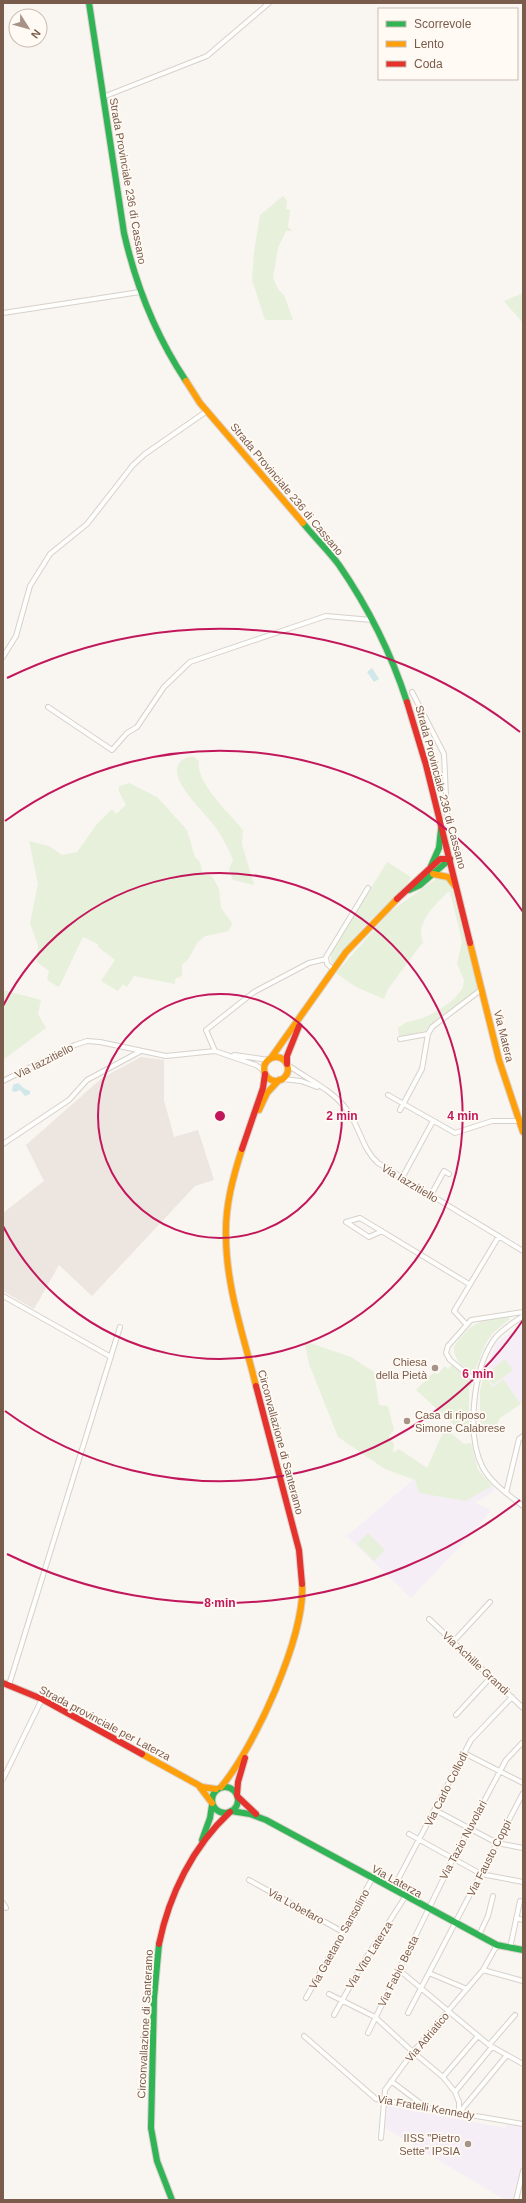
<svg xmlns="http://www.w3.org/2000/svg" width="526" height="2203" font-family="Arial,sans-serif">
	<rect width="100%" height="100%" fill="#f9f5f0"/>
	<!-- industrial -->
	<path fill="#ede5e0" d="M141,1057L164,1060V1100L174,1137L198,1130L214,1180L195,1186L92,1296L59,1265L34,1309L3,1291V1213L44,1181L26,1145L102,1078Z"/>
	<!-- education -->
	<path fill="#f6eef6" d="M523,1324V1402L521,1404L503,1379L493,1387L484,1375L496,1343Z
		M414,1479L419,1493L466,1501L492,1486L495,1490L475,1503L491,1510L467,1539L411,1598L347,1536Z
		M387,2106L505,2128L508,2125L523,2127V2161L512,2200H505L385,2128Z"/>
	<!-- green -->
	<path fill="#e7f0db" d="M283,196L287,201L286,209L290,210L288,227L292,231H286L278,248L273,278L278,289L284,295L293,320H265L252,280L254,252L260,215Z
		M523,293V323L504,301Z
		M193,756L199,761C195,782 230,814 243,830L242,844L254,885L233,880L229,870L233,859C227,847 222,835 213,824C203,810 151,765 193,756Z
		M129,783L157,797L187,830L195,857L200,862L203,874L212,876L219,889L221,908L232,923L229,931L205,936L197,943L189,958L182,965V976L175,979V984L134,976L127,987L123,984L118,991L101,981L115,960L98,947V944L83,937L59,987L47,980L49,971L37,962L38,945L30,923L38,884L29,841L49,846L62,855L77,852L97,824L112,809L116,814L126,805L119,792V786Z
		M387,862L411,877C405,891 392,898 382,909C364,925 348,944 334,963H331V953Z
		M437,878L447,880L451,886L478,989L432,1023L426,1031L399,1037L398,1028L405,1023L423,1018L439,1010L454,999L463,988L464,980L457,964L462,941L450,892H448C435,905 415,922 423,942L388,989L384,999L356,987L336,973L390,912Z
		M3,990L41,1000L38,1014L46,1028L3,1060Z
		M509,1316V1320C480,1341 487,1346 473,1374C464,1367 453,1360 454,1347C469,1322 482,1320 509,1316Z
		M307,1342L351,1357L374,1372L379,1405L388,1406L394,1430L389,1436L394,1444L393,1453L399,1449L427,1468L445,1428L464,1444L471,1443L478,1470L492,1486L466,1501L419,1493L415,1480L385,1469L338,1437L309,1364L305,1345Z
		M505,1359L513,1370L493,1385L485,1375Z
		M452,1365L472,1383L471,1387H469V1427L465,1428L466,1432H462L416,1390L433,1373L438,1374L445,1366L448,1369Z
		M484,1375L493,1387L503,1379L521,1404L500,1418L494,1431L480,1423V1391Z
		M368,1533L385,1550L374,1561L357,1544Z"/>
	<!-- water -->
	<path fill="#d0e8ea" d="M372,668L379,679L374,682L367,672Z
		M18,1083L25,1089L30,1091V1094L25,1096L20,1090L15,1092L12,1091L13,1085Z"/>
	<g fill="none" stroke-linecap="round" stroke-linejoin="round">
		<!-- street casing -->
		<g stroke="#d7d1cb" stroke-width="6">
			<path id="street" d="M103,97L207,56L269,3
				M3,313L140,292
				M3,657L16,636L30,586L50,554L87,524L133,465L145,454L207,411
				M412,692L444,754L447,817L442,826
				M48,707L112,750L127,733L137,727L164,687L190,662L326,616L372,620
				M333,969L327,964L326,957L368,888
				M400,1039L428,1034
				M215,1051L206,1030L254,992L309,963L326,959
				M234,1055L269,1060
				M288,1065C307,1079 333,1090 347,1110C360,1127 362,1149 378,1163L523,1251
				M282,1079L301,1081L317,1087
				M3,1081L75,1045L87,1041L100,1042L166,1056L215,1051L256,1065L265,1072
				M388,1095L455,1133L492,1121H519
				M400,1110L422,1069L428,1034L432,1027L482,989
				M3,1144L69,1100L87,1080L141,1051
				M402,1178L433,1121
				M431,1195L444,1171L449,1174
				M382,1231L369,1237L346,1222L360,1218L469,1284
				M3,1296L111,1357
				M523,1316C513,1323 499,1331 493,1341C473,1371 466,1436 483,1468C491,1483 510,1496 523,1506
				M466,1324L454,1311L499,1236
				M477,1382L450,1360L446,1353L448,1346L471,1320L523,1312
				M506,1493L519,1439L523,1436
				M429,1619L523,1708
				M453,1642L490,1602
				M9,1685L120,1327
				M456,1715L491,1677
				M464,1753L523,1783
				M3,1779L42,1699
				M435,1810L497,1843L523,1848
				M409,1834L481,1874L523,1882
				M249,1880L343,1932
				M393,1889L471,1740L512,1697
				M3,1903L6,1908
				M516,1918L523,1920
				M479,1935L488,1916L493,1896
				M510,1948L520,1901
				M398,1969L489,2045L523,2064
				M483,1970L523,1981
				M429,1973L467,1989
				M329,1994L375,2017L413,2052L443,2077L455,2092L459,2102V2113
				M306,1998L372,1879
				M408,2013L523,1793
				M334,2015L364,1961L405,1897
				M368,2033L453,1859L506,1760L523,1742
				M304,2036L376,2099L523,2124
				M489,2045L515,2015
				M443,2077L478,2036
				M391,2081L424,2106
				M455,2092L492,2047
				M459,2113L507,2055
				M381,2138L385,2090L413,2052L483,1970L497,1945
				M516,2200L523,2171"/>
		</g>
		<!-- fast casing -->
		<g stroke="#d9d2cb" stroke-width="8">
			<path id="fast" d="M89,3L124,233C136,286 156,336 186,381
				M303,523C314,537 328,550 339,565C368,607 391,653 407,702
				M431,866L439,848L441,829
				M409,890L420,885L450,859
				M212 1800a13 13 0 1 1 26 0a13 13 0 1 1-26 0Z
				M231,1811L250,1814L266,1820L497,1945L523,1950
				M202,1840L210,1818L212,1805
				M159,1944L154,1998L151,2128L157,2161L172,2200"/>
		</g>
		<!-- slow casing -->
		<g stroke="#d9d2cb" stroke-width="8">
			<path id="slow" d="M186,381L200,403L303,523
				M433,874L448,877L455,886
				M470,943L499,1060L523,1132
				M264 1069a12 12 0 1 1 24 0a12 12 0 1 1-24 0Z
				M271,1058L346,952L397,899
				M259,1110L267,1093L279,1080
				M242,1149C233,1177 225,1206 226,1236C226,1287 244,1337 256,1386
				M142,1754L202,1787L216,1789
				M199,1786L212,1803
				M221,1787C254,1748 306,1635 302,1584"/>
		</g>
		<!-- jam casing -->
		<g stroke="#d9d2cb" stroke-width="8">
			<path id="jam" d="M407,702L426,765L470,943
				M397,899L440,859H450
				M287,1064V1056L299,1026
				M242,1149L263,1088L265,1074
				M256,1386L299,1550L302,1584
				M3,1683L42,1699L142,1754
				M237,1795L238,1782L245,1758
				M238,1797L256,1814
				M159,1944C169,1895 193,1846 230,1812"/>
		</g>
		<!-- street -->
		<use href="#street" stroke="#fefefd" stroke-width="4"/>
		<!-- fast -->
		<use href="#fast" stroke="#30b455" stroke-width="6"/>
		<!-- slow -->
		<use href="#slow" stroke="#ff9f0a" stroke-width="6"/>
		<!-- jam -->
		<use href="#jam" stroke="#e5322d" stroke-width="6"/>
	</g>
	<!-- distance rings -->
	<g fill="none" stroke="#c2185b" stroke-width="2">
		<circle cx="220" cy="1116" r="122"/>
		<path d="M3 1006A243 243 0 1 1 3 1226"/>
		<path d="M523 1320A365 365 0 0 1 5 1411M5 821A365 365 0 0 1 523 912"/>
		<path d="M520 1500A487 487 0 0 1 7 1554M7 678A487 487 0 0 1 520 732"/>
	</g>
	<!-- markers -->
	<g fill="#a69286" stroke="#fffaf3" stroke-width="1.5">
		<circle cx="435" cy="1368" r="4"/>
		<circle cx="407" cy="1421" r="4"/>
		<circle cx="468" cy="2144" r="4"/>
	</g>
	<g text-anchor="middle" stroke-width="3.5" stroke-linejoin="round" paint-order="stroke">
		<!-- street labels -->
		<g font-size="11" fill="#7a5c4d" stroke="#fffaf3">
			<text transform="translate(128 181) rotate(80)" y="4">Strada Provinciale 236 di Cassano</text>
			<text transform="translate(287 489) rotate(50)" y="4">Strada Provinciale 236 di Cassano</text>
			<text transform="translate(441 787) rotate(75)" y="4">Strada Provinciale 236 di Cassano</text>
			<text transform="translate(504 1036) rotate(76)" y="4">Via Matera</text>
			<text transform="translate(44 1061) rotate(-27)" y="4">Via Iazzitiello</text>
			<text transform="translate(410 1183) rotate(31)" y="4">Via Iazzitiello</text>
			<text transform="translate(281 1442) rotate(75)" y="4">Circonvallazione di Santeramo</text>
			<text transform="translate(476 1663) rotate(43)" y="4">Via Achille Grandi</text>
			<text transform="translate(105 1723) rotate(28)" y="4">Strada provinciale per Laterza</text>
			<text transform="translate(446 1789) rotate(-63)" y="4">Via Carlo Collodi</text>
			<text transform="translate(463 1840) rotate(-62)" y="4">Via Tazio Nuvolari</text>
			<text transform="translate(489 1858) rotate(-63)" y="4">Via Fausto Coppi</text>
			<text transform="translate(397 1881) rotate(29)" y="4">Via Laterza</text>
			<text transform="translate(296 1906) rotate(29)" y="4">Via Lobefaro</text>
			<text transform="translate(339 1939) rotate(-61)" y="4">Via Gaetano Sansolino</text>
			<text transform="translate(369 1955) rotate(-58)" y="4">Via Vito Laterza</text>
			<text transform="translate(398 1971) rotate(-64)" y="4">Via Fabio Besta</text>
			<text transform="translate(145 2024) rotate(-87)" y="4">Circonvallazione di Santeramo</text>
			<text transform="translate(427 2037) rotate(-50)" y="4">Via Adriatico</text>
			<text transform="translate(426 2107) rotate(10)" y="4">Via Fratelli Kennedy</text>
		</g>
		<!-- poi labels -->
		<g font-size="11" fill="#7a5c4d" stroke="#fffaf3" text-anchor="end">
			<text x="427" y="1366">Chiesa<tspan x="427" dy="13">della Pietà</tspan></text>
			<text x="415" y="1419" text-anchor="start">Casa di riposo<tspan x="415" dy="13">Simone Calabrese</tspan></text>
			<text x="460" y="2142">IISS "Pietro<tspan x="460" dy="13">Sette" IPSIA</tspan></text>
		</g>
	</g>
	<circle cx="220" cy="1116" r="6" fill="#c2185b" stroke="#fffaf3" stroke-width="2"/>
	<g font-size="12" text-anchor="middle" font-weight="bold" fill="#c2185b" stroke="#fffaf3" stroke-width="3.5" stroke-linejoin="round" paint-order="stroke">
		<text x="342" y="1120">2 min</text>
		<text x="463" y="1120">4 min</text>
		<text x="478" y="1378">6 min</text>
		<text x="220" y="1607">8 min</text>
	</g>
	<!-- border -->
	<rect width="526" height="2203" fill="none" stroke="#7a5c4d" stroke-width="8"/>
	<!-- legend -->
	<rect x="378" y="8" width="140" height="72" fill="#fffaf3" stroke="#cabbb1"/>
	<rect x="386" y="21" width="20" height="6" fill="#30b455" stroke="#cabbb1"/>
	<text x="414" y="28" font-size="12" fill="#7a5c4d">Scorrevole</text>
	<rect x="386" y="41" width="20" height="6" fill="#ff9f0a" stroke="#cabbb1"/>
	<text x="414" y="48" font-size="12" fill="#7a5c4d">Lento</text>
	<rect x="386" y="61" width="20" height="6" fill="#e5322d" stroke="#cabbb1"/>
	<text x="414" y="68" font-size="12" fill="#7a5c4d">Coda</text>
	<!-- north arrow -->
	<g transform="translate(28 28) rotate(127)"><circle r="19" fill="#fffaf3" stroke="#cabbb1"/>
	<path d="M0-3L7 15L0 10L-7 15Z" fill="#a69286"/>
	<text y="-6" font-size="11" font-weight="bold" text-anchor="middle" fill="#7a5c4d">N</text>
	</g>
</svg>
